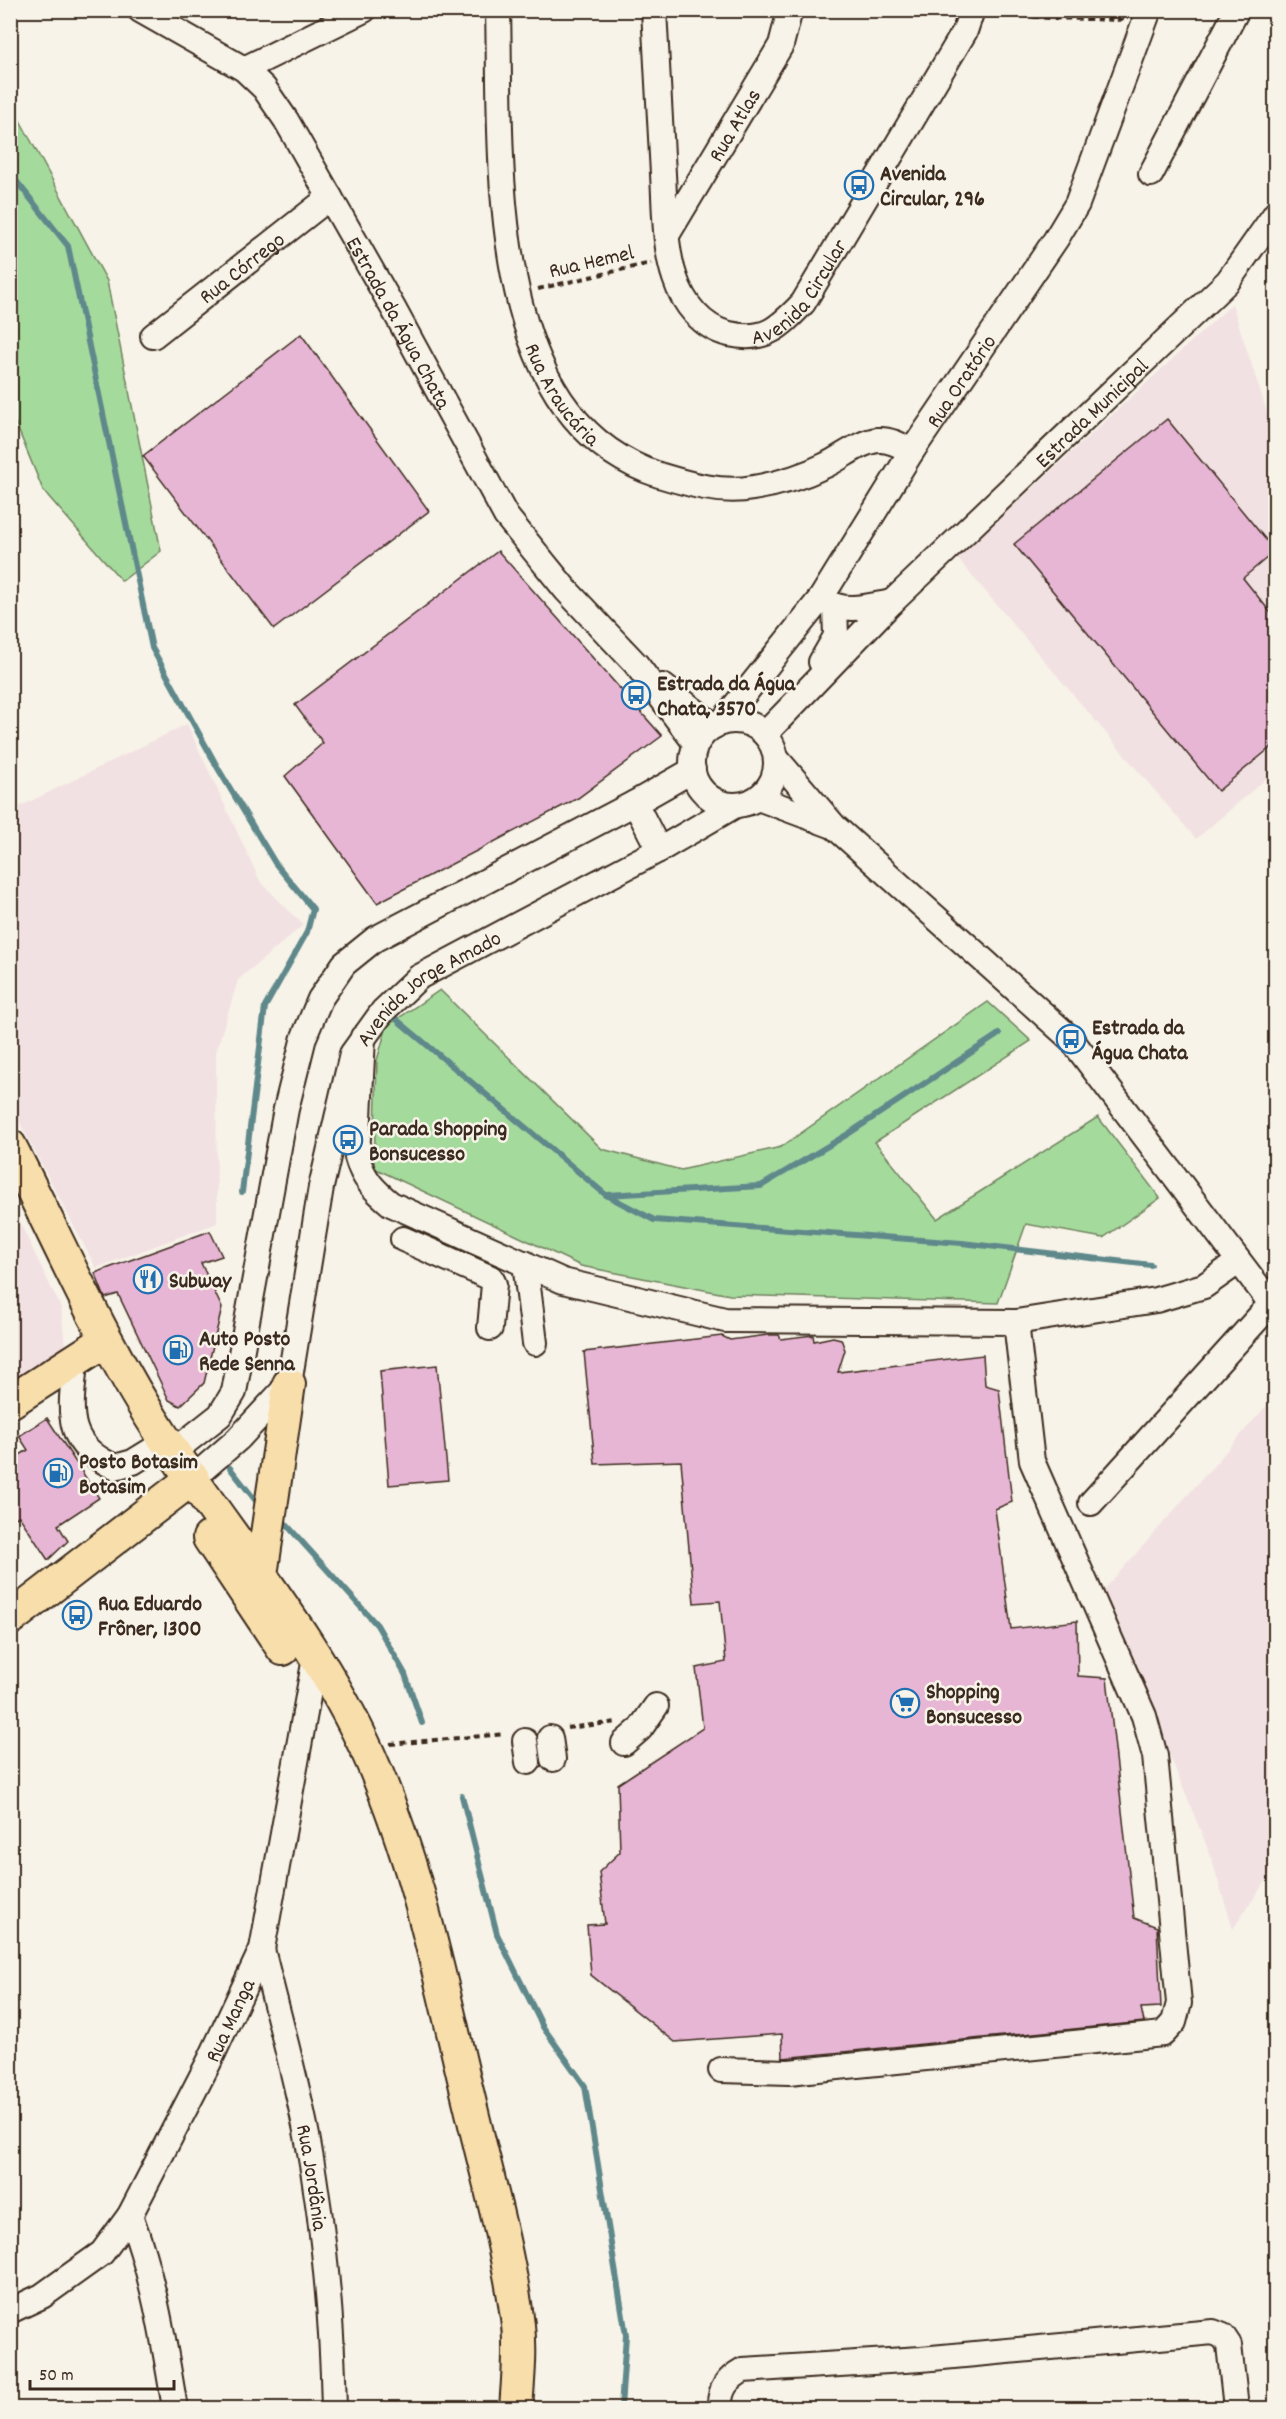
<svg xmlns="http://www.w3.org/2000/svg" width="1286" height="2419" font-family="Dekko,sans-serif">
	<rect width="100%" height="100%" fill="#f7f3e8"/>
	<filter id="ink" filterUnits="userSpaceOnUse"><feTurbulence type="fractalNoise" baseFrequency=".0167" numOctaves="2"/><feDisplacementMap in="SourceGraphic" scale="12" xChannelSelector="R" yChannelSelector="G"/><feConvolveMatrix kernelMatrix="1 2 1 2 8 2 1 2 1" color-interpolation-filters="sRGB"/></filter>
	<g filter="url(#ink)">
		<!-- built -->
		<path fill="#f2e1e2" d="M1232,304L1275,437V771L1196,839L957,558Z
			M187,724L260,881L303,925L238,980L216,1052L217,1223L96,1268L11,1106V811Z
			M11,1204L61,1308L65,1346L11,1381Z
			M1275,1396V1867L1233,1929L1210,1854L1103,1591Z"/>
		<!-- green -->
		<path fill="#a5da9d" stroke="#70825e" stroke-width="1.5" d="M10,102L107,281L161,551L122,581L43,490L11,412Z
			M440,990L602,1149L681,1170L781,1147L988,1002L1031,1041L875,1142L937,1219L1098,1117L1160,1198L1103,1238L1026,1224L998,1303L730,1295L581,1266L374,1168L377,1060L387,1026Z"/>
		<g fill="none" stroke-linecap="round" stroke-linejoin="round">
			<!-- stream -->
			<path stroke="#5f888b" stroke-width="6" d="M10,173L68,246L152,648L219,770L275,863L313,909L307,932L265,1007L242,1192
				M396,1019L606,1195L654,1220L962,1243L1151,1265
				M607,1195L761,1186L848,1134L999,1034
				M230,1468L256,1501
				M285,1523L377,1625L405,1674L422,1723
				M462,1796L497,1934L543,2027L585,2086L626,2335L621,2408"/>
		</g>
		<!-- building -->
		<path fill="#e8b6d5" stroke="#3b2a1e" stroke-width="1.5" d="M301,334L429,511L274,629L143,456Z
			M1167,419L1275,551L1243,578L1275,618V744L1218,791L1014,544Z
			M498,551L662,736L578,798L377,903L285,776L323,743L295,705Z
			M210,1231L222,1256L201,1263L222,1308L204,1383L180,1406L169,1400L118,1294L105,1298L95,1273Z
			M768,1335H779L781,1339L813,1335L814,1341L833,1337L841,1339L845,1350L838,1372L983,1355L985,1385L999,1389L1012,1502L995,1509L1011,1629L1077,1621L1078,1676L1107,1678L1134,1918L1157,1927L1161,2007L1141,2008L1144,2022L783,2058L782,2034L675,2042L591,1975L587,1925L605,1924L599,1872L620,1852L618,1784L703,1728L696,1668L726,1662L720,1601L694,1603L681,1461L595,1464L584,1352L722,1336L730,1340Z
			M437,1365L448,1480L389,1485L380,1371Z
			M47,1418L99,1498L58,1525L68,1541L48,1560L19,1516L10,1521V1461L28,1450L19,1436Z"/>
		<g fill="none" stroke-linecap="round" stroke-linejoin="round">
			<!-- minor casing -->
			<g stroke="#3b2a1e" stroke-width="28">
				<g id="minor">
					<path id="s1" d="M140,10L244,69L264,88L286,120L393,308L506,516L566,590L636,664L696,744"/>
					<path id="s2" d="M498,10C502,157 483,418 659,475C689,484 721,494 753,488C778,484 802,477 826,465C843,457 859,442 878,440C890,439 902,446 912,451"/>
					<path id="s3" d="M654,10C657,65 660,120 663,174C665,208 664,246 675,278C683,303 702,328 729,334C765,342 779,328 803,303L965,31L972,10"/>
					<path d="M244,69L364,10"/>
					<path d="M1151,174L1237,10"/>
					<path id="s4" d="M667,235L781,45L790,10"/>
					<path id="s5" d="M153,336L330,197"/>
					<path d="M823,600C845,614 869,606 892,602"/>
					<path d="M821,662L836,636L835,606"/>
					<path d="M663,686L714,726"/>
					<circle cx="734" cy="763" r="42"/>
					<path id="s6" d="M722,722L821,598L912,451L1056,239L1077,204L1149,10"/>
					<path id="s7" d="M765,734L892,602L1228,281L1276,213"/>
					<path d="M776,758L835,827L1071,1039L1276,1310"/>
					<path d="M758,798L833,826"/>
					<path d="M635,803L659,850"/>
					<path d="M363,1037L357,1157C363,1179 374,1190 391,1204L563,1281L725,1320L1016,1322L1156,1300L1204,1286L1238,1262"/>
					<path d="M403,1239L491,1278L494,1284L490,1328"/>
					<path d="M525,1263L535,1343"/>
					<path d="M75,1362C71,1410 62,1444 115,1467L133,1462L167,1441"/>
					<path d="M173,1452L220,1415L234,1392L286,1109L304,1037L320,999L344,964L375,939L635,803L693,770"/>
					<path id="s8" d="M193,1478L238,1439L289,1384L321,1187L352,1054L383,1011L419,977L659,850L736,805"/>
					<path d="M1091,1503L1270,1305"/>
					<path d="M550,1738L553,1759"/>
					<path d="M525,1741L528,1762"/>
					<path d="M624,1743L640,1729L656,1706"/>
					<path id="s9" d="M262,1949C277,2011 295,2073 307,2136C324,2226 332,2317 334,2408"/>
					<path d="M721,2070L789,2072L1163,2034L1174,2022L1179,2003L1155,1756L1144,1716L1032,1461L1016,1322"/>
					<path d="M130,2215C154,2278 164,2342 175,2408"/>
					<path id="s10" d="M10,2311L42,2296L102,2253L130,2215L209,2062L262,1949L315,1658"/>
					<path d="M720,2408C719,2389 727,2379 743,2370L921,2359L1213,2332L1223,2336L1229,2345L1236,2408"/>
				</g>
			</g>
			<!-- major casing -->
			<g stroke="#3b2a1e" stroke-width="36">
				<path id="major" d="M10,1146C60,1243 102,1343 162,1435C231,1540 317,1639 369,1755C419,1866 442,1990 471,2108C488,2180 509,2252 518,2325C521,2352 518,2381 516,2408
					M10,1402L105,1341
					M209,1538L283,1649
					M261,1575L289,1384
					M10,1619L193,1478"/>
			</g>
			<!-- path -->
			<path stroke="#3b2a1e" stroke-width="4" stroke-dasharray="6 4.5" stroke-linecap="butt" d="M991,13L1050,18L1124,20
				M538,289L651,263
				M567,1728L616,1722
				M390,1744L505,1734"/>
			<!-- minor -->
			<use href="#minor" stroke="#f7f3e8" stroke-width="24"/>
			<!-- major -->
			<use href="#major" stroke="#f8deab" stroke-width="32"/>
		</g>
	</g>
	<!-- icons -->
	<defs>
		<g id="bus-ring" transform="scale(1.5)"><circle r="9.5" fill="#f7f3e8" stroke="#1f6fb2" stroke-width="1.5"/><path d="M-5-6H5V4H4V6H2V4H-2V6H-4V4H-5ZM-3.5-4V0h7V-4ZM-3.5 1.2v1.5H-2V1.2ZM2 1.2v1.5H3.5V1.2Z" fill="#1f6fb2"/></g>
		<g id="restaurant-ring" transform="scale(1.5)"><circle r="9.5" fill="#f7f3e8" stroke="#1f6fb2" stroke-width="1.5"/><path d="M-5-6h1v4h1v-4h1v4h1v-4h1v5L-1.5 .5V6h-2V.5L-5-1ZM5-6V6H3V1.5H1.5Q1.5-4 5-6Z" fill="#1f6fb2"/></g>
		<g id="fuel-ring" transform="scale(1.5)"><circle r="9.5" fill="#f7f3e8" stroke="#1f6fb2" stroke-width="1.5"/><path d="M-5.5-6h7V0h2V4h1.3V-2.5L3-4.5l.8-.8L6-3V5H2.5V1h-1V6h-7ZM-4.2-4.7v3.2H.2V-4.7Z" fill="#1f6fb2"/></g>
		<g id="supermarket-ring" transform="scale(1.5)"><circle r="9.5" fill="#f7f3e8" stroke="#1f6fb2" stroke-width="1.5"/><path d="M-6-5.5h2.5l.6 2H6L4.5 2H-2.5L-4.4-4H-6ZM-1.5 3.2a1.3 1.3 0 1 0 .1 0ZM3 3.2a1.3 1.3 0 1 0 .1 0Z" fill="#1f6fb2"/></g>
	</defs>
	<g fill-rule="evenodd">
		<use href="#bus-ring" x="859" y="185"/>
		<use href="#bus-ring" x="636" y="695"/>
		<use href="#bus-ring" x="1071" y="1039"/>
		<use href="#bus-ring" x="348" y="1140"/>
		<use href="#restaurant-ring" x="148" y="1279"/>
		<use href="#fuel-ring" x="178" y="1350"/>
		<use href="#fuel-ring" x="58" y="1473"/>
		<use href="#bus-ring" x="77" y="1615"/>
		<use href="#supermarket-ring" x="905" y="1703"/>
	</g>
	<g text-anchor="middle" stroke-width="5" stroke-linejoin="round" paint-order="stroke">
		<!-- street labels -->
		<g font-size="22" fill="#3b2a1e" stroke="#f7f3e8">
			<text dy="8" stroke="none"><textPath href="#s4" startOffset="129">Rua Atlas</textPath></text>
			<text transform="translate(591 260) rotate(-13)" y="8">Rua Hemel</text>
			<text dy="8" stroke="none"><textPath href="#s5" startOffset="112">Rua Córrego</textPath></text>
			<text dy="8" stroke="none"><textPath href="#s3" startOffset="441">Avenida Circular</textPath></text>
			<text dy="8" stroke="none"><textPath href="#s1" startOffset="418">Estrada da Água Chata</textPath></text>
			<text dy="8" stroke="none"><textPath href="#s6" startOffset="417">Rua Oratório</textPath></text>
			<text dy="8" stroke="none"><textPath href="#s2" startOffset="396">Rua Araucária</textPath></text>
			<text dy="8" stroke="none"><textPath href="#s7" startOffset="458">Estrada Municipal</textPath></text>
			<text dy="8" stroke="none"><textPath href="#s8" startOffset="574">Avenida Jorge Amado</textPath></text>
			<text dy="8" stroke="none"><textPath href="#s10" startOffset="375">Rua Manga</textPath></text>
			<text dy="8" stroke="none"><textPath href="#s9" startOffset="234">Rua Jordânia</textPath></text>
		</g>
		<!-- poi labels -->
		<g font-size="22" font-weight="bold" fill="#3b2a1e" stroke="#f7f3e8" text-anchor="start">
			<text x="880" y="180">Avenida<tspan x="880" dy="25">Circular, 296</tspan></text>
			<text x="657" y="690">Estrada da Água<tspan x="657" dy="25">Chata, 3570</tspan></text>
			<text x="1092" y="1034">Estrada da<tspan x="1092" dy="25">Água Chata</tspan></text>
			<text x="369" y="1135">Parada Shopping<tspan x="369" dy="25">Bonsucesso</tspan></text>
			<text x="169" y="1287">Subway</text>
			<text x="199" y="1345">Auto Posto<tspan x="199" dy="25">Rede Senna</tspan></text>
			<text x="79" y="1468">Posto Botasim<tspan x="79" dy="25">Botasim</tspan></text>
			<text x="98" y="1610">Rua Eduardo<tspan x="98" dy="25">Frôner, 1300</tspan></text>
			<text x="926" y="1698">Shopping<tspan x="926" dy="25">Bonsucesso</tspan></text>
		</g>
	</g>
	<!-- margin -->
	<rect width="1286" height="2419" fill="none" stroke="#f7f3e8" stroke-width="36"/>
	<rect x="18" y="18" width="1250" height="2383" fill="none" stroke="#3b2a1e" stroke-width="2" filter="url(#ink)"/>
	<!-- scale -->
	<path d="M30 2380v9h144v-9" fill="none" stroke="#3b2a1e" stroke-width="3"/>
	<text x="39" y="2380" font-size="18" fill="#3b2a1e" stroke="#f7f3e8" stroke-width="4.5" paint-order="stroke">50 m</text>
</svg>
